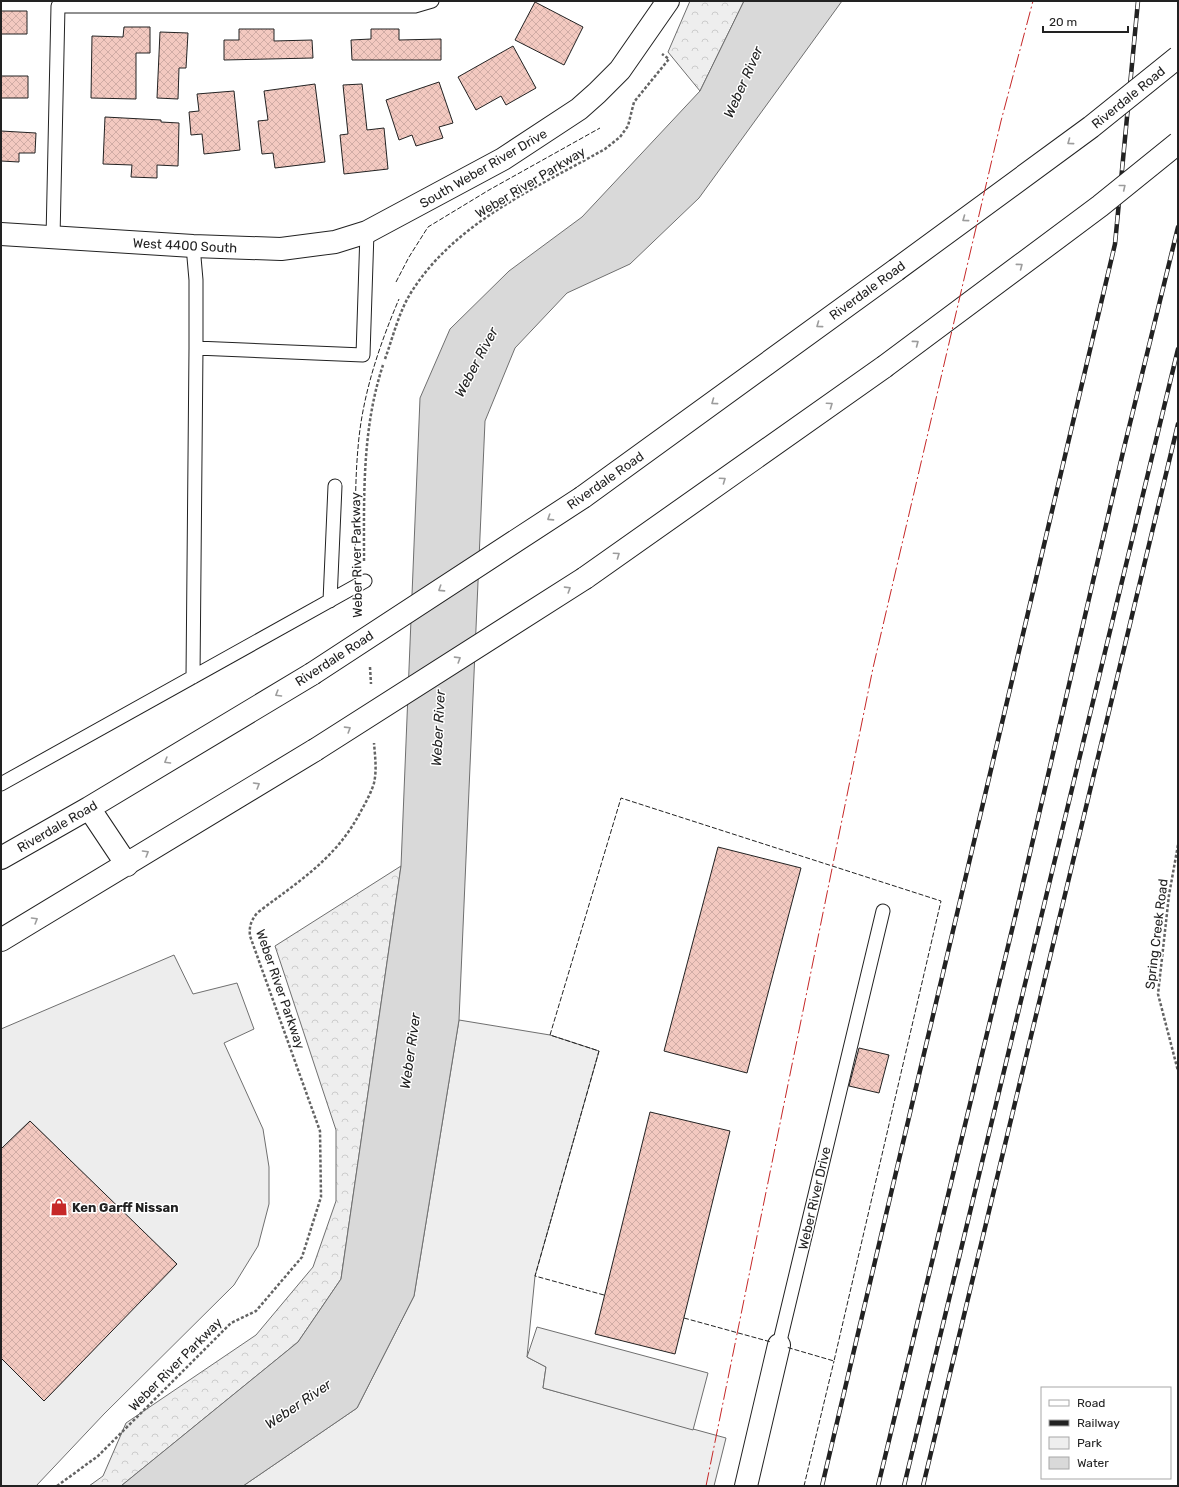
<svg xmlns="http://www.w3.org/2000/svg" width="1179" height="1487" font-family="Rubik,sans-serif">
	<defs>
		<pattern id="forest-crowns" width="20" height="18" patternUnits="userSpaceOnUse"><rect width="20" height="18" fill="#eee"/><path d="M2 6a3 3 0 1 1 6 0M12 15a3 3 0 1 1 6 0" fill="none" stroke="#ccc"/></pattern>
		<pattern id="building-cross-hatch" width="8" height="8" patternUnits="userSpaceOnUse"><rect width="8" height="8" fill="#f3c9c0"/><path d="M0 0l8 8M0 8l8-8" fill="none" stroke="#d0aca5"/></pattern>
	</defs>
	<rect width="100%" height="100%" fill="#fff"/>
	<!-- forest -->
	<path fill="url(#forest-crowns)" stroke="#6f6f6f" d="M690,1H744L700,91L668,52Z
		M401,866L341,1279L298,1342L121,1486H89L103,1476L126,1423L256,1335L313,1267L336,1201V1130L275,946Z"/>
	<!-- park -->
	<path fill="#eee" stroke="#6f6f6f" d="M459,1020L550,1035L599,1051L535,1276L527,1357L546,1367L543,1388L726,1438L714,1486H243L357,1408L414,1296Z"/>
	<!-- parking -->
	<path fill="#ededed" stroke="#6f6f6f" d="M174,955L193,994L237,983L254,1029L224,1043L263,1129L269,1167V1204L258,1246L234,1285L104,1414L36,1486H1V1358L44,1401L176,1264L30,1121L1,1149V1029Z
		M537,1327L708,1373L693,1430L543,1388L546,1367L527,1357Z"/>
	<!-- water -->
	<path fill="#d9d9d9" stroke="#6f6f6f" d="M744,1H842L699,198L630,264L567,293L515,348L485,421L459,1020L414,1296L357,1408L243,1486H121L298,1342L341,1279L401,866L420,398L450,329L509,271L582,217L700,91Z"/>
	<!-- building -->
	<path fill="url(#building-cross-hatch)" stroke="#222" d="M535,2L583,27L564,65L515,40Z
		M1,11H27V34H1Z
		M124,27H150V53H136V99L91,98L92,36L123,37Z
		M239,29H274V41L312,40L313,58L224,60V40H239Z
		M371,29H399V40L441,39V60H352L351,40L371,39Z
		M160,32L188,33L186,68H179L178,99L157,98Z
		M513,46L536,88L506,105L501,96L476,110L458,77Z
		M1,76H28V98H1Z
		M439,82L453,123L439,127L443,138L416,146L412,135L399,140L386,100Z
		M315,84L325,162L275,168L273,153L262,154L258,121L268,120L264,91Z
		M362,84L367,130L384,128L388,169L344,174L340,135L348,134L343,85Z
		M234,91L240,150L204,154L202,134L191,135L189,112L199,111L197,94Z
		M105,117L161,120V122L179,123L178,166L157,165V178L131,177L132,165L103,164Z
		M1,131L36,133L35,153H19V162L1,161Z
		M718,847L801,868L747,1073L664,1051Z
		M859,1048L889,1055L879,1093L849,1086Z
		M650,1112L730,1131L675,1354L595,1334Z
		M30,1121L177,1264L44,1401L1,1358V1149Z"/>
	<g fill="none" stroke-linecap="round" stroke-linejoin="round">
		<!-- service casing -->
		<g stroke="#222" stroke-width="15">
			<path id="service" d="M53,238L58,6H415L432,1
				M196,348L363,355L367,232
				M330,601L335,486
				M193,677L196,348V280L193,246
				M1,784L365,581
				M779,1345L883,911"/>
		</g>
		<!-- minor casing -->
		<g stroke="#222" stroke-width="24">
			<path id="minor" d="M1,234L193,246L281,249L335,242L367,232L503,159L579,109L597,93L620,70L668,1
				M746,1486L779,1345"/>
		</g>
		<!-- primary casing -->
		<g stroke="#222" stroke-width="24">
			<path id="primary" d="M583,497L896,270
				M585,578L884,367
				M89,808L127,865
				M1,858L89,808L312,674
				M1,940L315,750"/>
		</g>
		<!-- path -->
		<path stroke="#646464" stroke-width="2.5" stroke-dasharray="3 2" stroke-linecap="butt" d="M385,359C393,337 399,311 412,291C456,222 536,188 605,149L620,137L628,126L634,102L669,59L662,54
			M364,561C364,495 362,429 383,365
			M370,667L371,684
			M1178,845L1169,895L1158,994L1178,1071
			M57,1486L98,1456L231,1323L256,1311L302,1257L321,1197L320,1131L250,936C249,926 251,921 257,913C299,881 336,859 361,811C366,802 371,793 374,783C377,770 375,756 374,743"/>
		<!-- service -->
		<use href="#service" stroke="#fff" stroke-width="13"/>
		<!-- minor -->
		<use href="#minor" stroke="#fff" stroke-width="22"/>
		<!-- primary -->
		<use href="#primary" stroke="#fff" stroke-width="22"/>
		<!-- rail casing -->
		<g stroke="#222" stroke-width="4.5">
			<path id="rail" d="M822,1486L1115,244L1138,1
				M878,1486L1017,909L1123,452L1178,227
				M904,1486L1178,349
				M923,1486L1178,424"/>
		</g>
		<!-- rail -->
		<use href="#rail" stroke="#fff" stroke-width="3" stroke-dasharray="9" stroke-linecap="butt"/>
		<!-- primary-bridge casing -->
		<g stroke="#222" stroke-width="24" stroke-linecap="butt">
			<path id="primary-bridge" d="M896,270L1091,127L1178,57
				M884,367L1100,206L1178,143
				M312,674L583,497
				M315,750L585,578"/>
		</g>
		<!-- primary-bridge -->
		<use href="#primary-bridge" stroke="#fff" stroke-width="22"/>
		<!-- fence -->
		<path stroke="#222" stroke-width="1" stroke-dasharray="5 2" stroke-linecap="butt" d="M396,282L409,257L428,227L489,190L600,128
			M355,582C356,538 354,492 358,448C362,396 379,346 399,299
			M604,1295L535,1276L599,1051L550,1035L621,798L941,901L834,1361L786,1347
			M684,1318L771,1342
			M804,1486L834,1361"/>
		<!-- power -->
		<path stroke="#c62828" stroke-width="1" stroke-dasharray="14 3 2 3" stroke-linecap="butt" d="M706,1486L873,668L1001,121L1033,1"/>
	</g>
	<!-- one-way arrows -->
	<defs><path id="oneway-chevron" d="M-2-3.5L2.5 0L-2 3.5" fill="none" stroke-width="1.6" stroke-linecap="round" stroke-linejoin="round"/></defs>
	<g stroke="#9c9c9c">
		<use href="#oneway-chevron" transform="translate(1070 142) rotate(144)"/>
		<use href="#oneway-chevron" transform="translate(1123 187) rotate(-39)"/>
		<use href="#oneway-chevron" transform="translate(965 219) rotate(144)"/>
		<use href="#oneway-chevron" transform="translate(1020 266) rotate(-37)"/>
		<use href="#oneway-chevron" transform="translate(819 325) rotate(144)"/>
		<use href="#oneway-chevron" transform="translate(916 343) rotate(-37)"/>
		<use href="#oneway-chevron" transform="translate(714 402) rotate(144)"/>
		<use href="#oneway-chevron" transform="translate(830 405) rotate(-35)"/>
		<use href="#oneway-chevron" transform="translate(723 480) rotate(-35)"/>
		<use href="#oneway-chevron" transform="translate(550 518) rotate(147)"/>
		<use href="#oneway-chevron" transform="translate(617 555) rotate(-35)"/>
		<use href="#oneway-chevron" transform="translate(441 589) rotate(147)"/>
		<use href="#oneway-chevron" transform="translate(568 589) rotate(-32)"/>
		<use href="#oneway-chevron" transform="translate(458 659) rotate(-32)"/>
		<use href="#oneway-chevron" transform="translate(278 694) rotate(149)"/>
		<use href="#oneway-chevron" transform="translate(348 729) rotate(-32)"/>
		<use href="#oneway-chevron" transform="translate(167 761) rotate(149)"/>
		<use href="#oneway-chevron" transform="translate(257 785) rotate(-31)"/>
		<use href="#oneway-chevron" transform="translate(146 853) rotate(-31)"/>
		<use href="#oneway-chevron" transform="translate(35 920) rotate(-31)"/>
	</g>
	<!-- icons -->
	<defs>
		<g id="shop-bare" transform="scale(1.38)"><path d="M-5-2.5h2.3a2.7 3.5 0 0 1 5.4 0H5L5.5 6h-11ZM-1.5-2.5h3a1.5 2.3 0 0 0-3 0Z" fill="#c62828" stroke="#fff" stroke-width="2.5" paint-order="stroke"/></g>
	</defs>
	<g fill-rule="evenodd">
		<use href="#shop-bare" x="59" y="1207"/>
	</g>
	<g text-anchor="middle" stroke-width="3" stroke-linejoin="round" paint-order="stroke">
		<!-- street labels -->
		<g font-size="13" fill="#222" stroke="#fff">
			<text transform="translate(1128 97) rotate(-39)" y="5">Riverdale Road</text>
			<text transform="translate(483 168) rotate(-30)" y="5">South Weber River Drive</text>
			<text transform="translate(530 182) rotate(-31)" y="5">Weber River Parkway</text>
			<text transform="translate(185 245) rotate(3)" y="5">West 4400 South</text>
			<text transform="translate(867 290) rotate(-36)" y="5">Riverdale Road</text>
			<text transform="translate(605 480) rotate(-35)" y="5">Riverdale Road</text>
			<text transform="translate(356 555) rotate(-91)" y="5">Weber River Parkway</text>
			<text transform="translate(334 658) rotate(-33)" y="5">Riverdale Road</text>
			<text transform="translate(57 826) rotate(-30)" y="5">Riverdale Road</text>
			<text transform="translate(1156 934) rotate(-83)" y="5">Spring Creek Road</text>
			<text transform="translate(281 989) rotate(71)" y="5">Weber River Parkway</text>
			<text transform="translate(814 1198) rotate(-77)" y="5">Weber River Drive</text>
			<text transform="translate(175 1364) rotate(-45)" y="5">Weber River Parkway</text>
		</g>
		<!-- poi labels -->
		<g font-size="13" font-weight="bold" fill="#222" stroke="#fff" text-anchor="start">
			<text x="72" y="1212">Ken Garff Nissan</text>
		</g>
		<!-- water labels -->
		<g font-size="14" font-style="italic" fill="#222" stroke="#fff">
			<text transform="translate(743 82) rotate(-66)" y="5">Weber River</text>
			<text transform="translate(476 362) rotate(-62)" y="5">Weber River</text>
			<text transform="translate(438 728) rotate(-87)" y="5">Weber River</text>
			<text transform="translate(410 1051) rotate(-82)" y="5">Weber River</text>
			<text transform="translate(298 1404) rotate(-34)" y="5">Weber River</text>
		</g>
	</g>
	<!-- border -->
	<rect width="1179" height="1487" fill="none" stroke="#222222" stroke-width="4"/>
	<!-- legend -->
	<rect x="1041" y="1387" width="130" height="92" fill="#ffffff" stroke="#a7a7a7"/>
	<rect x="1049" y="1400" width="20" height="6" fill="#ffffff" stroke="#a7a7a7"/>
	<text x="1077" y="1407" font-size="12" fill="#222222">Road</text>
	<rect x="1049" y="1420" width="20" height="6" fill="#222222" stroke="#a7a7a7"/>
	<text x="1077" y="1427" font-size="12" fill="#222222">Railway</text>
	<rect x="1049" y="1437" width="20" height="12" fill="#eeeeee" stroke="#a7a7a7"/>
	<text x="1077" y="1447" font-size="12" fill="#222222">Park</text>
	<rect x="1049" y="1457" width="20" height="12" fill="#d9d9d9" stroke="#a7a7a7"/>
	<text x="1077" y="1467" font-size="12" fill="#222222">Water</text>
	<!-- scale -->
	<path d="M1043 26v6h85v-6" fill="none" stroke="#222222" stroke-width="2"/>
	<text x="1049" y="26" font-size="12" fill="#222222" stroke="#ffffff" stroke-width="3" paint-order="stroke">20 m</text>
</svg>
